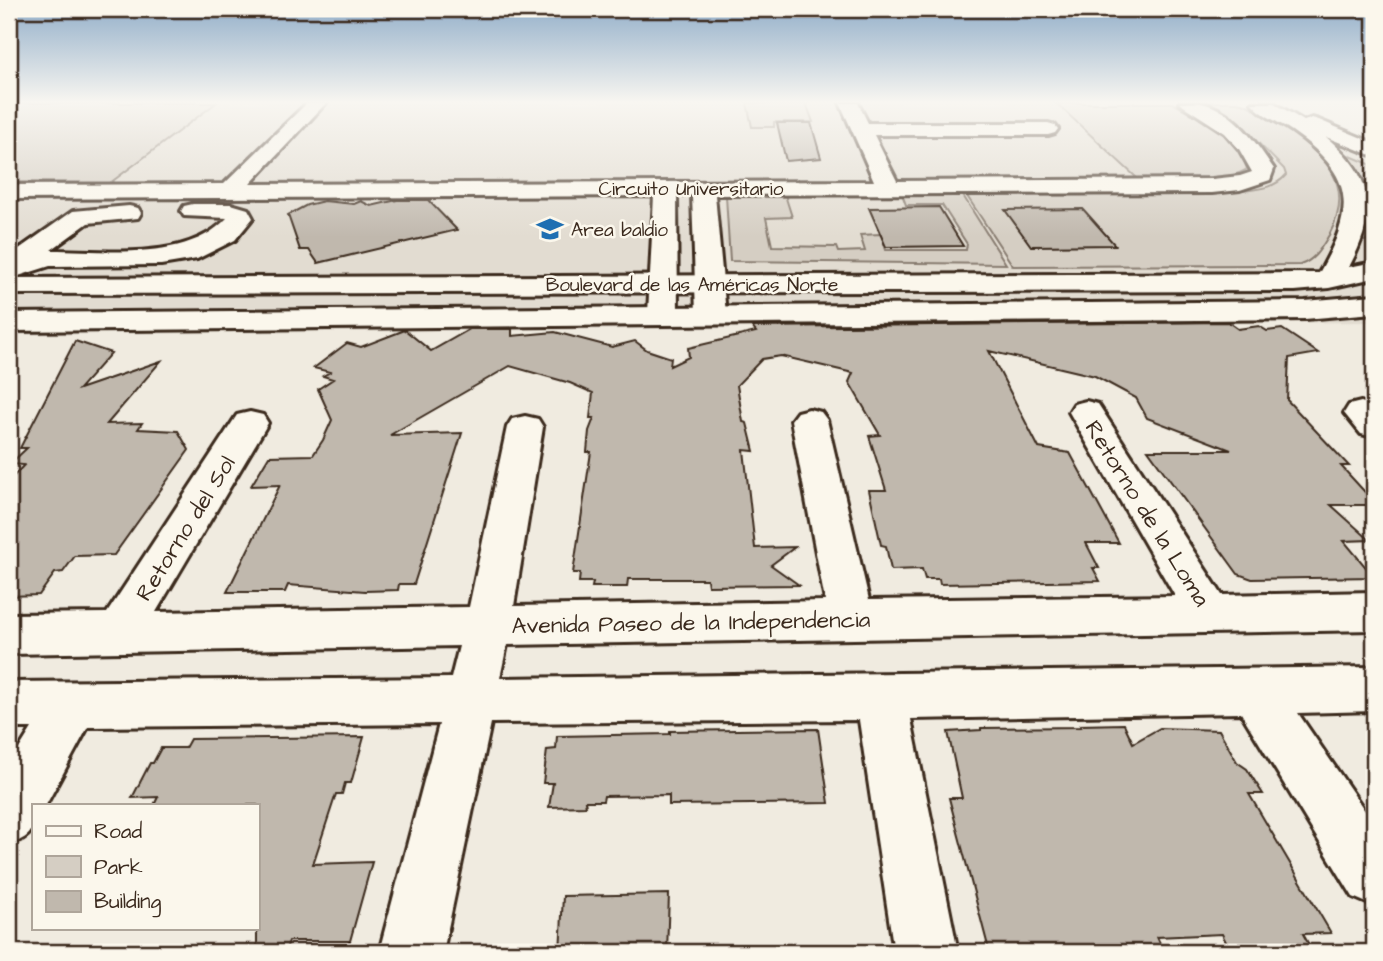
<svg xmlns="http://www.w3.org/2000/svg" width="1383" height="961" font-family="'Architects Daughter',sans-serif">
	<rect width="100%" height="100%" fill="#f0ebe0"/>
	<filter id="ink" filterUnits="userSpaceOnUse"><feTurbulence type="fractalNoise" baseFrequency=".0143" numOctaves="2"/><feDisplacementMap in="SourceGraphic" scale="14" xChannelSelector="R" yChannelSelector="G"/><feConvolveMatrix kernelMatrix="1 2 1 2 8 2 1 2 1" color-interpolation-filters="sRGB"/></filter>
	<g filter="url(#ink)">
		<!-- built -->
		<path fill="#e2dcd1" d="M9,103H1247L1374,156V322L9,335Z"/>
		<!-- green -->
		<path fill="#d5cec3" stroke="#887c70" stroke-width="2" d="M9,103H216L110,183L9,182Z
			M747,103H806L813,122H774V127H752Z
			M1056,103H1172L1217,126L1242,155L1247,169C1225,184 1164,178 1137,178Z
			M1199,103C1212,103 1230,100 1242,103C1254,107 1268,117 1279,124C1321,150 1358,183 1329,235C1321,248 1315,260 1300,265L1013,266L965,193L1243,191C1259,189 1275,188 1286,175L1284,169L1242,126Z
			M1341,152L1374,166V238L1361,242C1377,211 1368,174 1341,152Z
			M902,194H962L1006,264L730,261L726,196L785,195L792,217L766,218L772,246L836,247L838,252L865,251L860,235L881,234L886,250H966L967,244L942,205H906Z"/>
		<!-- building -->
		<path fill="#c0b8ad" stroke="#3b2a1e" stroke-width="2" d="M777,123H811L821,158L786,161Z
			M397,200H428L457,230L318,263L309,250H300L288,215L307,205L324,201L354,204L361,201L371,206Z
			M939,207L963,246L886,247L869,208Z
			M1083,209L1115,245L1031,246L1005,210Z
			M1228,322L1238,329L1259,326L1267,331L1282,329L1318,353L1289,358L1287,400L1349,466H1341L1374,502V505H1331L1370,540L1344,541L1374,577L1252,579L1238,574L1148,450H1231L1147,418L1136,398L1095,376L989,351L1039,448L1070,453L1119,543H1086L1099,568H1093L1100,581L940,584L939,579H925L922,569L891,570L886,546L881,545L869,490H886L869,436L880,435L849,382L853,373L781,356L762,359L737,385L743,422L747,423L754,451L744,450L755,548L795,547L771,565L799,585L708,586L707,579H628L627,587H592L593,582H579L580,573H573L591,452H587L589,431L594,418H590L593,393L570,383L510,366L390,435L462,433L414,584H399L398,590L365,591L288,585L285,592H227L280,485L251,486L269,456L313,455L323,440L332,420L318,389L333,379L323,376L330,372L314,368L347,343L361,347L405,330L431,351L470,329H512V336L555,332L612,347L635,341L647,350L671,358L670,366L689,357L688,348L756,332L752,327Z
			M75,341L111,353L79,389L161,361L107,424L142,423L138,429L178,431L189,450L114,555L75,556L63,572L55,573L39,595L9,596V481L24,465L10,464L27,448H20Z
			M1124,724L1133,743L1160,728L1219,730L1237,762L1247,769L1263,794H1249L1331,933L1303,934L1313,952H1231L1222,934L1157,937L1164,952L989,950L949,798H962L948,732L981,730V728L1081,727L1080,725Z
			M818,729L829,803L669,805V795L604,796L603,801H585L586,806L549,807L553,783H543L547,750L556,749L557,736L670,734V731Z
			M364,737L351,783H345L342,794H336L313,864L372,862L350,941H289L285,952H257V805H154L158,797L132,798L150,763H153L161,748H185L190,739Z
			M669,894L667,952H560L563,896Z"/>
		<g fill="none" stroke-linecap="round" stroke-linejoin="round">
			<!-- minor casing -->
			<g stroke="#3b2a1e" stroke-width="6">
				<path id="minor" d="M307,103H326L250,184L874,181L840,103H858L868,123H1048L1055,125L1058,129L1055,133L1048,135H874L897,181L1212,179L1240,176L1252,172L1239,149L1225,133L1179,103C1186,103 1194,102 1201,103C1234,109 1257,144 1274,169L1270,180L1240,190L1212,193L715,195L726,314L721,320L711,323L701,320L696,314L692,195H677L678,314L673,320L663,323L653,320L648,314L654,196L9,199V185L224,184Z
					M193,204H231L248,209L253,218L235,240L197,259L161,265L50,266L9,279V256L73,211L129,206L138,208L141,213L138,218L88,223L51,250C106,250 187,262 227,218L184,216L181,211L184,206Z
					M1086,401L1098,404L1222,595L1374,592V630L507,645L500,678L1374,667V711L1298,713L1374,824V906L1353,897L1241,713L911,719L958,952H894L859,720L491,723L443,952H379L439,724L88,727L46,805H33C33,832 35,835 9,845V765L32,728H9V682L451,678L459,646L9,654V614L107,613L237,415L250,412L263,415L268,423L156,612L469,607L507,427L512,419L525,416L538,419L543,427L514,606L825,601L791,420L797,412L809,409L821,412L827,420L869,600L1175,596L1069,412L1074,404Z
					M1361,402L1374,406V437L1361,434L1344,413L1349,405Z"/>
			</g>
			<!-- major casing -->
			<g stroke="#3b2a1e" stroke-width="6">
				<path id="major" d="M1252,103H1274L1304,121L1312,118L1319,120L1374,143V156L1326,137C1375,177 1378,213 1349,267L1374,262V278L1329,288L1295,291L9,294V278L1319,273C1356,208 1355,175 1292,131C1279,122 1261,115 1252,103Z
					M1374,295V313L1305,319L9,331V313L1305,301Z"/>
			</g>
			<!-- minor -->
			<use href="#minor" fill="#fbf7ec" fill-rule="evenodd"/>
			<!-- major -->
			<use href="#major" fill="#fbf7ec" fill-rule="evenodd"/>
		</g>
	</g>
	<!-- sky -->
	<linearGradient id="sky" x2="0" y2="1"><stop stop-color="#90adc8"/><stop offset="0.43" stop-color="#f8f6f1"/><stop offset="1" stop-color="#f8f6f1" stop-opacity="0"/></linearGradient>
	<rect width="1383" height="237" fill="url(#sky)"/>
	<!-- icons -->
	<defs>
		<g id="school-bare" transform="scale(2.1)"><path d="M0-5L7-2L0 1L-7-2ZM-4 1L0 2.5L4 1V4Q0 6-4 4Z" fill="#1f6fb2" stroke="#fbf7ec" stroke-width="2.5" paint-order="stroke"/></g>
	</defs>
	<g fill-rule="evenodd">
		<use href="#school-bare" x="550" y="229"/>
	</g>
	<g text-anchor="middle" stroke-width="5" stroke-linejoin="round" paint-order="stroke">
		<!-- far-street labels -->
		<g font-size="19" fill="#3b2a1e" stroke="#fbf7ec">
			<text x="691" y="195">Circuito Universitario</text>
			<text x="692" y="291">Boulevard de las Américas Norte</text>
		</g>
		<!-- far-poi labels -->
		<g font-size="19" fill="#3b2a1e" stroke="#fbf7ec" text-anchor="start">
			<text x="571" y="236">Area baldio</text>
		</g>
		<!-- street labels -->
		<g font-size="23" fill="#3b2a1e" stroke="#fbf7ec">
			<text transform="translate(1148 513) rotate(58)" y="8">Retorno de la Loma</text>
			<text transform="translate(185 528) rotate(-58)" y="8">Retorno del Sol</text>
			<text transform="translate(691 622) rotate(-1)" y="8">Avenida Paseo de la Independencia</text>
		</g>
	</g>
	<!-- margin -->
	<rect width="1383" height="961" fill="none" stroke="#fbf7ec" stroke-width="35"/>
	<rect x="18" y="18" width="1348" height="926" fill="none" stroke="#3b2a1e" stroke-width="2.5" filter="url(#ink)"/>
	<!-- legend -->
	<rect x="32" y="804" width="228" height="126" fill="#fbf7ec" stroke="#aea59a" stroke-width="2"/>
	<rect x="46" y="826" width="35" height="10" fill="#fbf7ec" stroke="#aea59a" stroke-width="2"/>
	<text x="94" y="838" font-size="21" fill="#3b2a1e">Road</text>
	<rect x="46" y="856" width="35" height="21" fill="#d5cec3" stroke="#aea59a" stroke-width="2"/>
	<text x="94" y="874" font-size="21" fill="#3b2a1e">Park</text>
	<rect x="46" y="891" width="35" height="21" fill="#c0b8ad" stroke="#aea59a" stroke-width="2"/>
	<text x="94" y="908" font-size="21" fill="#3b2a1e">Building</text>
</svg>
